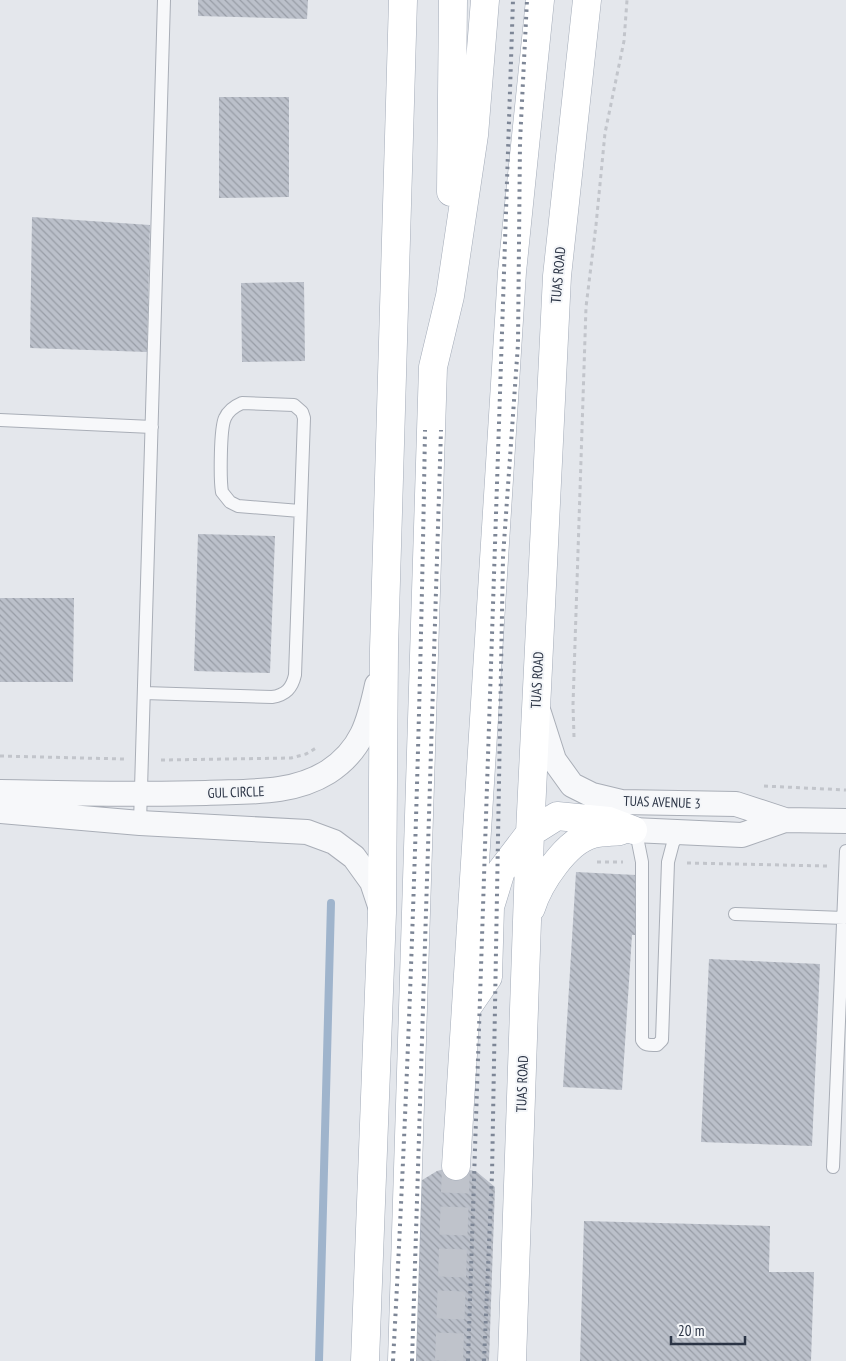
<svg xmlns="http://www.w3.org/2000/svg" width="846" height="1361" font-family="'PT Sans Narrow',sans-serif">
	<defs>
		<pattern id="building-back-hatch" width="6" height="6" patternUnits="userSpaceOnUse" patternTransform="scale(1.25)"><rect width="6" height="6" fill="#bbc0ca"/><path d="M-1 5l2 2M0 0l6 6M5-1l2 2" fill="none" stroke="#989da6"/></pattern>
	</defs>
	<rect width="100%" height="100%" fill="#e4e7ec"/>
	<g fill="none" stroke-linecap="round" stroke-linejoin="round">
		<!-- stream -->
		<path stroke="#9fb4cc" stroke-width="8" d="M319,1361L331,903"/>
	</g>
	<!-- building -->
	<path fill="url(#building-back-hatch)" d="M198,0H308L307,19L198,16Z
		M219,97H289V197L219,198Z
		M32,217L150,225L147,352L30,348Z
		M304,282L305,361L242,362L241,283Z
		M198,534L275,536L270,673L194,671Z
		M0,598H74L73,682H0Z
		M576,872L636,875L635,896H641L639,935H632L622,1090L563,1087Z
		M709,959L820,964L812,1146L701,1142Z
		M456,1166L477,1172L495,1187L489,1361H407L414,1185L437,1171Z
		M584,1221L770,1226L769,1272H814L811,1361H580Z"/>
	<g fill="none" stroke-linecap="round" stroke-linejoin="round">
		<!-- primary-tunnel -->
		<path stroke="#bfc3cb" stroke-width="28" stroke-dasharray="28 14" stroke-linecap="butt" d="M449,1361L456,1166"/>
		<!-- service casing -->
		<g stroke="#a9aeb7" stroke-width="14">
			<path id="service" d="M0,420L152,427
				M144,693L272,697C286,695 292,688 295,675L304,418L302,412L294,405L242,403C235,406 228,411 225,418C220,428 220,480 222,492L230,502L238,506L300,511
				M140,823L164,0
				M633,830L638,842L642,862V1040C645,1046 651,1045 657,1045L662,1040L668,862L673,843L680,832
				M735,914L844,918
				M833,1167L846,851"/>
		</g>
		<!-- minor casing -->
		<g stroke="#a9aeb7" stroke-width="26">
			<path id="minor" d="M539,713L554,760L572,785L592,795L621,802L736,804L785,820L846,821
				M0,792C69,793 137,795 206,793C247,791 291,795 328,772C362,750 369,722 377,685
				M0,811L140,823L307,832L334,842L354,857L372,882L380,906
				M633,830L742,835L785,820"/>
		</g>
		<!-- primary casing -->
		<g stroke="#a3abb8" stroke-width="29">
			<path id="primary" d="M451,192L453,0
				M531,908C539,883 566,841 593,834C601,832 611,832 620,831
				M466,1009L488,977L490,907L501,871L530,833L557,816L609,821L633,830
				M456,1166L512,272L540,0
				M365,1361L382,913L384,649L403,0
				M402,1361L433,367L450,296L474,135L485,0
				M512,1361L530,833L557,276L587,0"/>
		</g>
		<!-- path -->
		<path stroke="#c2c5cb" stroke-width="3" stroke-dasharray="4 4" stroke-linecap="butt" d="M574,737L573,705L586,307L596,225L605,133L624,41L627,0
			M0,756L124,759
			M161,760L291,758L306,754L316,748
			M764,786L846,790
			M597,862H623
			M687,863L828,866"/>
		<!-- service -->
		<use href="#service" stroke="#f7f8fa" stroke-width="12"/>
		<!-- minor -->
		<use href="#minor" stroke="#f7f8fa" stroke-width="24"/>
		<!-- primary -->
		<use href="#primary" stroke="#fff" stroke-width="28"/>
		<!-- rail -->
		<path stroke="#7d8696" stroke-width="4" stroke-dasharray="2.5 5" stroke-linecap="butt" d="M393,1361C410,1051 420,741 425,430
			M412,1361L441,430
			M468,1361L513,0
			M484,1361L492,1175L503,557L518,344L520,142L527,0"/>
	</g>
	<g text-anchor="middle" stroke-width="4" stroke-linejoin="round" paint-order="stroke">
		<!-- street labels -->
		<g font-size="14" fill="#2b3445" stroke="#f4f6f9">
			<text transform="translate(558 275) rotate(-85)" y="5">TUAS ROAD</text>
			<text transform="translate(537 680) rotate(-87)" y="5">TUAS ROAD</text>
			<text transform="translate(236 792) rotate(-2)" y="5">GUL CIRCLE</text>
			<text transform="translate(662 802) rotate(2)" y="5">TUAS AVENUE 3</text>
			<text transform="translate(522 1084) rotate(-88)" y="5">TUAS ROAD</text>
		</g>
	</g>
	<!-- scale -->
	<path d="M671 1336v8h74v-8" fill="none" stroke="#2b3445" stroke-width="2.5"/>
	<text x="678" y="1336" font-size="15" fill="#2b3445" stroke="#f4f6f9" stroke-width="4" paint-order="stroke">20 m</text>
</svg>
